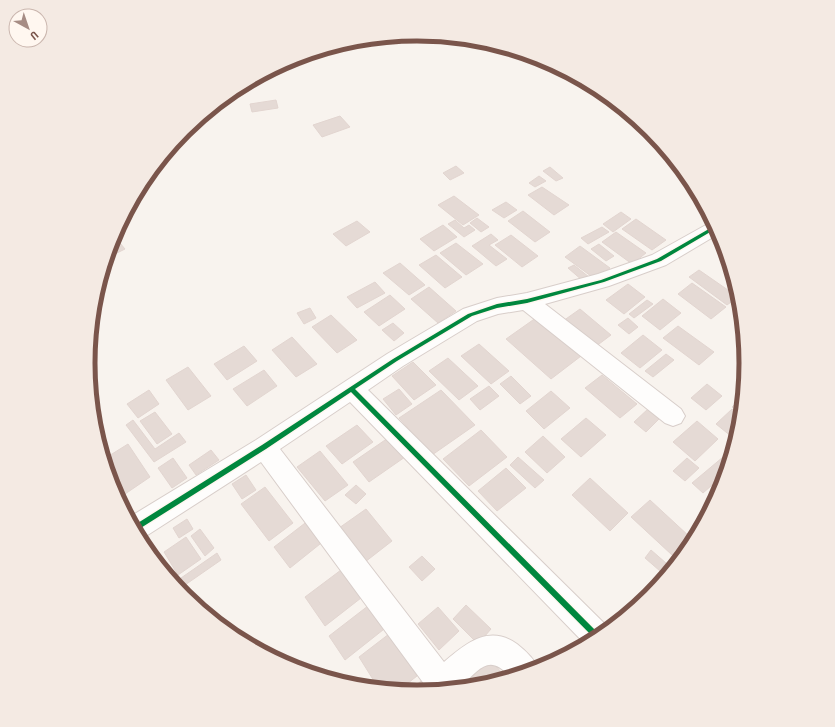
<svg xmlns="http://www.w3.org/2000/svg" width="835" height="727" font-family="'Roboto Condensed',sans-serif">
	<rect width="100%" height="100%" fill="#f8f3ee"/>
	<!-- building -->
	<path fill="#e5dad5" stroke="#e2d5d0" d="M276,100L278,108L252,112L250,104Z
		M340,116L350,127L322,137L313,125Z
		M456,166L464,173L450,180L443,173Z
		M550,167L563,178L556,181L543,171Z
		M539,176L546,181L535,187L529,183Z
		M542,187L569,205L554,215L528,195Z
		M454,196L479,215L463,225L438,205Z
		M506,202L517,210L504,218L492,210Z
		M523,211L550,232L535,242L508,221Z
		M621,212L631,219L613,232L603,224Z
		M477,218L489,227L481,232L470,223Z
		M636,219L666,240L652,250L622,229Z
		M455,220L464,228L469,225L475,230L464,237L448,224Z
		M357,221L370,232L346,246L333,234Z
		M443,225L457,237L434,251L420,239Z
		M602,227L609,232L588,244L581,238Z
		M616,232L646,253L632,264L602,242Z
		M491,234L498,240L489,245L507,259L496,266L472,246Z
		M511,235L538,256L522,267L495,245Z
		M114,236L125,249L107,258L113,237Z
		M456,243L483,264L466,275L440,253Z
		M599,244L614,256L606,261L591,249Z
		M580,246L610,268L595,279L565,257Z
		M436,255L462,277L445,288L419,265Z
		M400,263L425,285L409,295L383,273Z
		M574,265L589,277L583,281L568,268Z
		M699,270L738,297L727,305L689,277Z
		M375,282L385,293L357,308L347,297Z
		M692,283L726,307L711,319L678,294Z
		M628,284L645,297L624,314L606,300Z
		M429,287L456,311L438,323L411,299Z
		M390,295L405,309L379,326L364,312Z
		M663,299L681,313L660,330L642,316Z
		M647,300L653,304L634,318L629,314Z
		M310,308L316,318L304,324L297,313Z
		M580,309L611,335L595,347L563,321Z
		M331,315L357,340L337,353L312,327Z
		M540,315L585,353L551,379L506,339Z
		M628,318L638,327L629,334L618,325Z
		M393,323L404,333L394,341L382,330Z
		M678,326L714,352L699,365L663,338Z
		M643,335L662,350L640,368L621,353Z
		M292,337L317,364L296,377L272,350Z
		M479,344L509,371L491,384L461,356Z
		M244,346L257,361L227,380L214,364Z
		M666,354L674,360L653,377L645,371Z
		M448,358L478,386L459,400L429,371Z
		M413,362L436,385L414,400L392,376Z
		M188,367L211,396L188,410L166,380Z
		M264,370L277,386L247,406L233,389Z
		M602,375L637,404L620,418L585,388Z
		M511,376L531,396L520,404L500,384Z
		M707,384L722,396L706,410L691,398Z
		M489,386L499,396L480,410L470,399Z
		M399,389L412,404L396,415L383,399Z
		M149,390L159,404L138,418L127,404Z
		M441,390L475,425L432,455L399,418Z
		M551,391L570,408L544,429L526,411Z
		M744,395L742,415L732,407Z
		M649,408L661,417L646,432L634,422Z
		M732,409L742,417L737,441L716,424Z
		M155,412L172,434L157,444L140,421Z
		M586,418L606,435L581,457L561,439Z
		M133,420L155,449L179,433L186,442L154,462L126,425Z
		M697,421L718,439L695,461L673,442Z
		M357,425L373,442L342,464L326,446Z
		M481,430L507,457L469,486L443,459Z
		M543,436L565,457L547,473L525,452Z
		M388,438L405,457L369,482L353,462Z
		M128,444L150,477L125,494L104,459Z
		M211,450L219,460L196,475L189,465Z
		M320,451L348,485L325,501L297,467Z
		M729,452L732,455L728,471L703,493L692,483Z
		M518,457L544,480L535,488L510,465Z
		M173,458L187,478L172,488L158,468Z
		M687,458L699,468L685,481L673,471Z
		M506,468L526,488L497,511L478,491Z
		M246,475L256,490L242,499L232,484Z
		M590,478L628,513L610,531L572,495Z
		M356,485L366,494L356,504L345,495Z
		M265,487L293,523L269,541L241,504Z
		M650,500L690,537L672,555L631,517Z
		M366,509L392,541L365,562L339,528Z
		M187,519L193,529L179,538L173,528Z
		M309,520L325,540L290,568L274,547Z
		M200,529L214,548L205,556L191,536Z
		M186,537L201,559L178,575L164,552Z
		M651,550L666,563L660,571L645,558Z
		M217,553L221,560L185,585L181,578Z
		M422,556L435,569L422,581L409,567Z
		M341,570L361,598L325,626L305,597Z
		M190,589L206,613H205L183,594Z
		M377,599L393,622L345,660L329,636Z
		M466,605L491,629L478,644L453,619Z
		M438,607L459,631L439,650L418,624Z
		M389,634L417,676L398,691L379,689L359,657Z
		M490,659L507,679L482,687L471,688L466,682Z
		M422,680L428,689L425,692H409Z"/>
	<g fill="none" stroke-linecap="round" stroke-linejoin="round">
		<!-- minor casing -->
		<g stroke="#d8ceca" stroke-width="2">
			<path id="minor" d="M713,221L720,233L666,265L609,286L545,304L681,409L685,416L681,423L673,426L665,423L523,310L498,314L477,321L403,366L368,390L609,628L610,630L600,638L586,645L350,402L280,449L444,662C466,643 489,624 517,644C526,651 534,659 539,669L511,678C489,652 480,669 460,687L461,689L430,692L261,462L143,538L140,539L128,518L256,440L387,354L463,309L497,298L527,293L598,274L652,255Z"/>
		</g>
		<!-- minor -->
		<use href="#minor" fill="#fefdfc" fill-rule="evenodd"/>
		<!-- cycleway casing -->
		<g stroke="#fff7f0" stroke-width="3">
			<path id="cycleway" d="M714,226H716L717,228L661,261L604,282L527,303L497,308L472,316L397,361L355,389L601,636L602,637L596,640L351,392L266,449L136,531H135L133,526L262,445L393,359L468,314L497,304L527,299L601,280L657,259Z"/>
		</g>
		<!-- cycleway -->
		<use href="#cycleway" fill="#00873e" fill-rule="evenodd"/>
	</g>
	<!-- crop -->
	<path d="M0 0H835V727H0ZM95 363a322 322 0 1 1 644 0a322 322 0 1 1-644 0Z" fill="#f4eae3" fill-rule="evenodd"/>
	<path fill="none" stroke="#7a554b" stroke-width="5" d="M95 363a322 322 0 1 1 644 0a322 322 0 1 1-644 0Z"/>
	<!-- north arrow -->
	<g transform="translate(28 28) rotate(140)"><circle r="19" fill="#fff7f0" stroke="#cab6ae"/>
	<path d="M0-3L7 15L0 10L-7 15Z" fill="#a68c84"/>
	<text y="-6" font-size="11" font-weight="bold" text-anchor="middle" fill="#7a554b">U</text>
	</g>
</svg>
